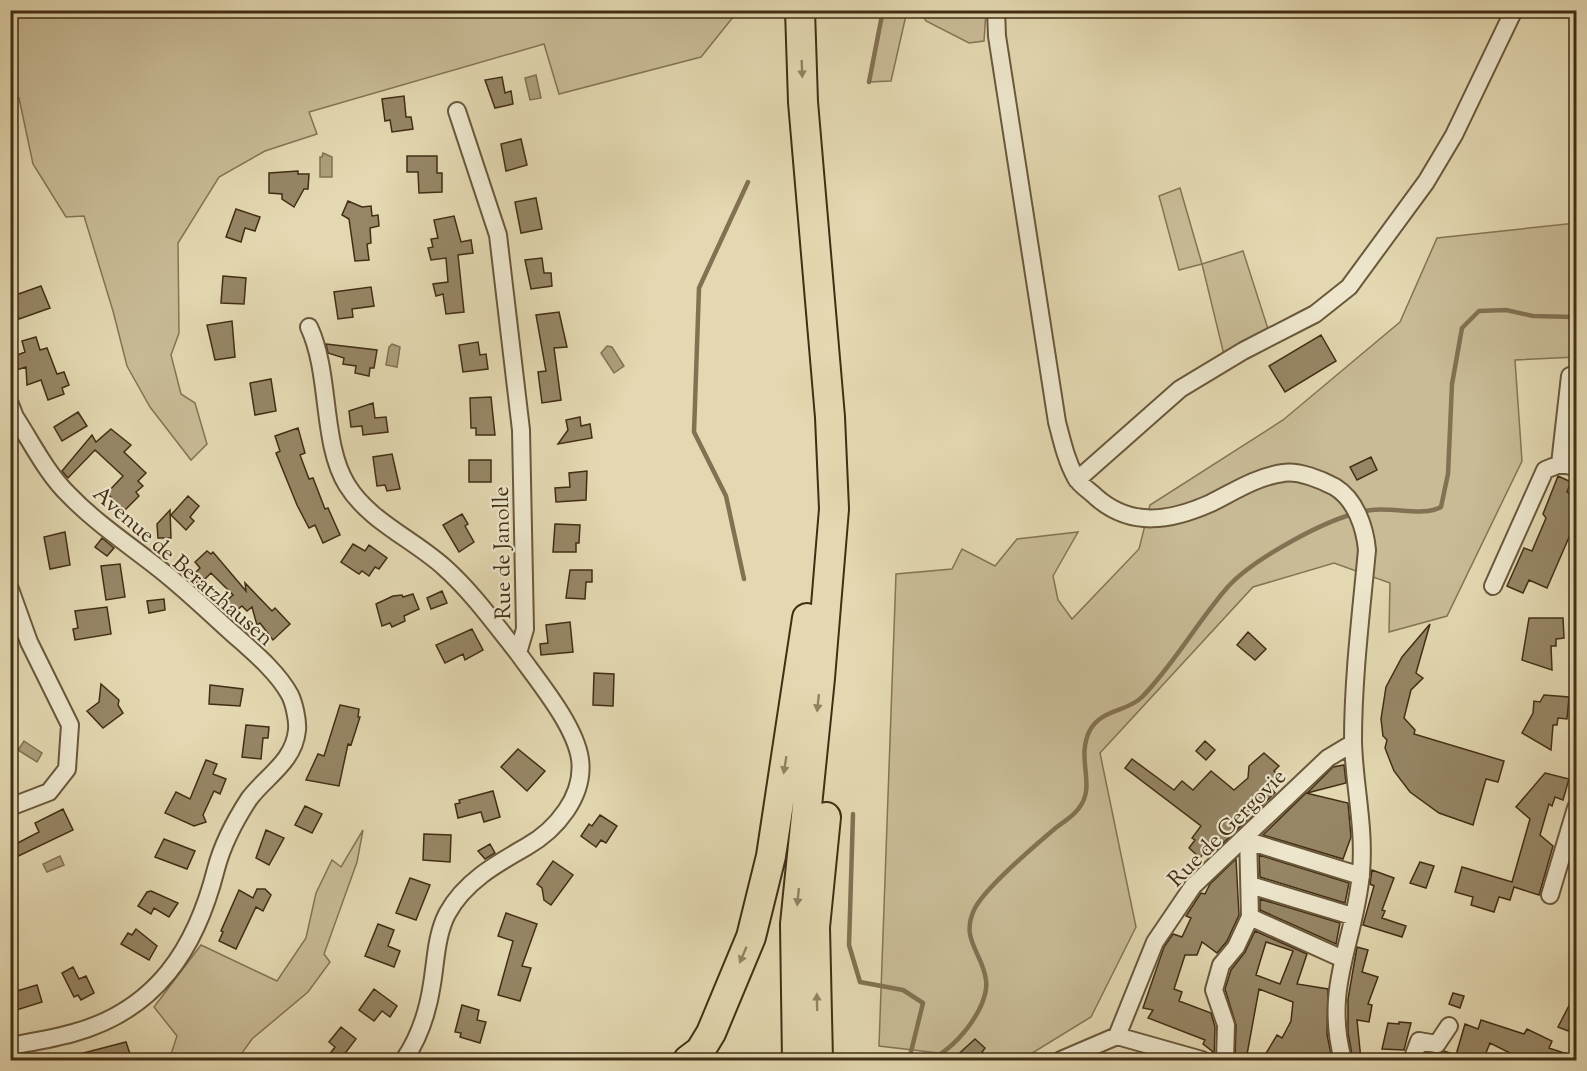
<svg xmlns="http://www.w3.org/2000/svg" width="1587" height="1071" font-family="'Sorts Mill Goudy',serif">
	<rect width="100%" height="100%" fill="#e3d8b1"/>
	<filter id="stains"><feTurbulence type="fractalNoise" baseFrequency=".00333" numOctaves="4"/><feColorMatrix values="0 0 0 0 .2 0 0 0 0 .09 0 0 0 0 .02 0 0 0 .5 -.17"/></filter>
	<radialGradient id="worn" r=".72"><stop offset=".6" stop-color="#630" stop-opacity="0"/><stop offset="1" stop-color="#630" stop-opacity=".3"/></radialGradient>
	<!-- green -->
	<path fill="#c8bb96" stroke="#857455" stroke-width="1.5" d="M11,10H738V11L701,57L559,94L544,44L309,112L317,134L265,151L219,177L178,243L179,333L171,355L181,394L195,403L207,444L191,460L150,407L127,366L113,311L84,216L66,217L33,164L19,98L11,100Z
		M883,11H907L891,81L869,82Z
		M919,11H986L984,41L969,43L926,21Z
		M1180,188L1202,264L1243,251L1269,332L1224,355L1202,264L1179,270L1159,196Z
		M1576,223V357L1515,360L1522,461L1447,616L1389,632L1390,583L1334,563L1253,587L1100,753L1136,927L1091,1017L1021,1060H999L879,1046L896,574L952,569L962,549L995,566L1017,539L1078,532L1053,576L1058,600L1072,619L1139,549L1150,505L1283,420L1400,322L1437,238Z
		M363,830L357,862L324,954L330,962L308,992L252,1039L237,1060H169L177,1036L154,1007L201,945L277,981L306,938L316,893L332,860L341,867Z"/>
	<!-- water -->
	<path fill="#ac9e7c" stroke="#827152" stroke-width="1.5" d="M536,75L541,98L530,100L525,78Z
		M323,153L332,157V177H320V157H322Z
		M392,344L400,347L397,367L386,365L389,347Z
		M607,346L612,347L624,366L614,373L601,353Z
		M24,741L42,753L37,762L18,750Z
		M60,856L64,865L47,872L43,864Z"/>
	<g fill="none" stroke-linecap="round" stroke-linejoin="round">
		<!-- stream -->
		<path stroke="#827152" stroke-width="4.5" d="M869,82L883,10
			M1361,512C1386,504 1422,518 1441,507L1448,474L1452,384L1462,328L1479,311L1506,310L1533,316L1576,317
			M744,579L726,496L694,432L699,288L748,182
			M853,814L849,945L860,982L903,990L923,1003L909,1060
			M928,1060C952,1053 990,1008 986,980C983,953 959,939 975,908C986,887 1032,848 1052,831C1061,823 1072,818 1079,808C1097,785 1075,759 1090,730C1102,709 1127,712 1142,697C1174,664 1196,624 1226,589C1250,561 1318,524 1353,514"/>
	</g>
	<!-- building -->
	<path fill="#968666" stroke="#422e14" stroke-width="1.5" fill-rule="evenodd" d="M502,77L505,93L511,91L513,104L495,108L485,80Z
		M404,96L406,117H411L413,129L392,132L390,120L385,121L382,99Z
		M521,139L527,165L506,171L501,144Z
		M407,156H437V173H442V192L419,193L418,172H407Z
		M298,171V174H309L308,189H304L294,207L282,199V194L269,193V173Z
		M536,198L542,229L521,233L515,202Z
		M348,201L362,207L371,206L372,216L378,215L379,226L370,228L371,243L367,244L369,260L355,261L349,219L342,215Z
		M236,209L260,217L255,231L245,228L241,242L226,237Z
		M454,216L461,242L471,240L473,253L458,255L464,312L446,314L443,294L436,296L433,284L448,282L446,258L431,260L428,248L433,247L431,239L438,238L434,220Z
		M542,258L544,273H551L552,286L531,289L525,260Z
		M223,276L246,278L244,304L221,303Z
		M41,286L50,308L19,319L10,297Z
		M371,287L374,306L352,309L353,317L338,319L334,292Z
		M559,312L567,347L554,348L561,400L542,403L538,372L546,371L536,315Z
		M232,321L235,357L215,360L207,325Z
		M1321,335L1336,361L1285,392L1269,366Z
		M36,337L40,350L47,348L57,374L64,372L69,385L62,388L64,394L48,400L41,380L27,385L26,367L10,372V358L25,352L22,341Z
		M478,342L480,355L486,354L488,369L463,372L459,345Z
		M326,344L377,350L374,368H370L369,376L355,373L356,366L343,364L344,358L328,353Z
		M271,379L276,411L255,415L250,383Z
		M491,397L495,435H476V428H471L470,398Z
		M373,403L375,418L386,417L388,432L363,435L362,426L351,427L349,411Z
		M78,412L87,426L62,441L54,427Z
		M580,417L581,426L590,424L592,438L558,444L568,430L566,420Z
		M298,428L305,453L300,455L309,479L313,478L325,509L328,508L340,535L323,543L315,525L309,528L297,505L276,453L280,451L275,436Z
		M111,429L131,445L124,452L146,473L138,481L143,486L136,492L139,496L124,511L107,493L123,476L95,450L68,478L62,471L92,435L96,442Z
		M392,454L400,489L387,491L385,485L377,486L373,457Z
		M1371,457L1377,470L1357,480L1350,467Z
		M469,460H491V482H469Z
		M587,471L586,500L556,502L555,488L570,487L569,473Z
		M1558,476L1571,482L1567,492L1576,497V521L1547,588L1529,580L1523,593L1507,586L1524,548L1532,551L1546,518L1543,514Z
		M188,496L199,506L190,517L194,521L186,530L171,515Z
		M170,510L171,538H158L157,524Z
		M462,514L468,524L465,526L474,542L459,552L443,525Z
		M555,524L580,525L579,543H576V552H553Z
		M65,532L70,565L50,569L44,537Z
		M102,538L114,548L107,556L95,547Z
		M353,544L365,551L369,545L387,558L379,569L375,567L369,576L362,571L359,574L341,562Z
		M207,551L211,554L213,552L246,591L245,583L272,611L275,608L290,624L273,640L260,623L257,625L252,607L247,611L242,606L232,614L223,604L233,595L211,573L199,585L191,577L200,568L195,562Z
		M120,564L125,597L106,600L101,566Z
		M570,570H592V582H586L585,599L566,598Z
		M442,591L447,603L431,609L427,598Z
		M413,594L419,609L404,616L405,621L392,627L390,623L382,626L376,604L393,596L402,595L403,597Z
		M164,599L165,610L149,613L147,601Z
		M107,607L111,634L75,640L73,629L78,628L75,611Z
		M1529,618H1563L1564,638L1556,639V646H1551L1552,670L1522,660Z
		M570,622L573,652L541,655L540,644L548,643L546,625Z
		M1430,624L1416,673L1423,678L1411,690L1404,718L1415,730L1414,734L1504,761L1498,782L1486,779L1473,825L1439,813L1410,792L1394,771L1385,748L1387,740L1383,736L1381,719L1386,687L1402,657Z
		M472,629L483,650L465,660L463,654L445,663L436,645Z
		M1248,632L1266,649L1255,660L1237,645Z
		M594,673L614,674L613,706L593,705Z
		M101,684L119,700L118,705L123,713L103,728L87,711L99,702Z
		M210,685L243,689L240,706L209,704Z
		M1544,695L1569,697L1567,719L1558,718L1557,725H1553L1551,750L1522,733L1533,713L1534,701L1540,702Z
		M340,705L359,709L358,717H360L351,745L348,744L339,786L306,780L318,754L324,756Z
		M246,725L269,727L268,738H263L261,759L242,757Z
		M1205,741L1215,750L1206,760L1196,751Z
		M518,749L545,771L527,791L501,767Z
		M1264,753L1279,766L1274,771L1280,777L1270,787L1275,793L1216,850L1210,845L1200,858L1189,848L1195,840L1192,838L1201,826L1125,768L1132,759L1174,790L1182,781L1193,790L1211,771L1234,790L1248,778L1249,766Z
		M206,760L217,764L213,774L226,779L220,794L214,791L203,815L206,822L194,826L165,813L176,792L190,799Z
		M1344,765L1346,783L1307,793L1333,767Z
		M1545,773L1569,779L1563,800L1555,797L1552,806L1549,804L1540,835L1553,846L1539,895L1514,887L1510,900L1499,897L1494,912L1471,905L1473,897L1455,892L1462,867L1512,882L1530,819L1516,807Z
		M493,791L500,817L484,822L481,812L458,818L455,804L460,803L459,800Z
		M1306,793L1348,803L1351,837L1343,859L1263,835Z
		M305,806L322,814L312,833L295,825Z
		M63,809L73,830L10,860V847L39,832L35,823Z
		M600,815L617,826L606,843L601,840L596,847L581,836L589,824L592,826Z
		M266,830L284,838L269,865L256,858Z
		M424,834L451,835L450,862L423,860Z
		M164,839L195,851L187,869L155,857Z
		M490,844L495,853L485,859L478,851Z
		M1259,855L1349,883L1345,903L1260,877Z
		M1236,859L1239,915L1227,941L1217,953L1202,942L1197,955H1185L1174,989L1182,992L1179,1001L1211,1013L1215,1027L1214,1060L1212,1051L1203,1044L1205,1040L1148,1018L1153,1010L1143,1008L1164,947L1173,934L1182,937L1191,918L1186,916L1201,893L1205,894L1210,884Z
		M553,861L573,875L551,905L544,900L542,888L537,884Z
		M1420,862L1434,866L1426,888L1410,883Z
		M1372,870L1394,878L1382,910L1385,911L1382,918L1406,926L1402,937L1363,925L1374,886L1370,884Z
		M410,878L430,885L416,920L396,913Z
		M257,889H265L271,895L263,911L256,907L236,949L219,941L223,932L221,931L239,890L253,898Z
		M151,891L178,903L169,917L154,908L151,914L138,906L147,892Z
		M1260,899L1340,923L1336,944L1260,910Z
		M506,913L537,924L522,966L531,968L520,1001L498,995L513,941L498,936Z
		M378,924L394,930L388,946L400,951L394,967L365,956Z
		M136,929L157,946L149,960L121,944L128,933L132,935Z
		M1255,931L1307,954L1297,984L1328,989L1327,1034L1332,1060H1262L1277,1035L1282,1038L1291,1021L1293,1002L1259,989L1246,1060L1237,1058L1235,1060L1236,1025L1225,989L1231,970L1245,952ZM1266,942L1293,951L1280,984L1256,975Z
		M1357,947L1368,950L1362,972L1378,977L1368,1004L1372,1005L1369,1022L1357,1020L1361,1060H1353L1348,1033V999Z
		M73,967L79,979L86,976L94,993L81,1000L78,995L74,997L62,973Z
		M37,985L42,1002L10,1012V993Z
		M374,989L397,1006L390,1017L382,1011L374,1021L359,1010Z
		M1576,992V1034L1558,1027Z
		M1453,993L1464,996L1460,1008L1449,1004Z
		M462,1005L479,1010L477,1020L486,1022L480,1043L460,1037L461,1033L455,1032Z
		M1481,1020L1524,1034L1527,1029L1552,1041L1549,1048L1576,1057V1060H1512L1514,1055L1490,1043L1483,1060H1423L1426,1053L1436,1054L1444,1051L1456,1055L1465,1024L1478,1029Z
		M1399,1022L1411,1023L1404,1050L1382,1049L1388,1023L1399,1024Z
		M341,1027L356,1039L340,1060H325L335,1047L329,1042Z
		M975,1039L985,1048L982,1052L991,1060H952Z
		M126,1042L132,1060H69L68,1057Z"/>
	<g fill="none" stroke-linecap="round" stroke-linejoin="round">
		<!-- street casing -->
		<g stroke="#6a583b" stroke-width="20">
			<path id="street" d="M996,10L997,36L1057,422C1062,441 1066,460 1076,478C1080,485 1090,491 1096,497C1131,528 1171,521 1211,503C1235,491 1256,477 1283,473C1298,470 1322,480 1335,487C1356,500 1365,528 1367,550C1361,614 1353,678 1353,741C1354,786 1365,826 1361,873C1355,942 1323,987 1343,1060
				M309,327C331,374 321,443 347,485C369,521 413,539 444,567C472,592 495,624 518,653
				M10,404L15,417C32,443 47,474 69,495C99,526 134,548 167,575C189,593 210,613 231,632C251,650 277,671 290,695C294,703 298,721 297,730C294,762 266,776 249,799C236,819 222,846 216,869C196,948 157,1010 73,1033C52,1039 31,1042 10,1046
				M1560,464L1570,376
				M1077,480L1180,389L1243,351L1315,314L1349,287L1426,182L1454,135L1514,10
				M1493,586L1545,470L1560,464L1576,467
				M10,589L29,642L70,725L67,769L49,792L10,807
				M1248,841L1361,876
				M1250,885L1352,916
				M1550,895L1576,808
				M1250,917L1343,959
				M1117,1036L1202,1060
				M404,1060C419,1038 428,1011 432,984C436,960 436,936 447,914C464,882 496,864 526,847C556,830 585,796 580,759C575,725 538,681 518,653L525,629L521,430L498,235L457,111
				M1061,1060L1117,1036L1155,942L1193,886L1328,758L1353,743
				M1225,1060L1226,1025L1214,990L1221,965L1236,947L1250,917L1248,834
				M1412,1060L1419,1041L1437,1044L1449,1026"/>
		</g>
		<!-- highway casing -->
		<g stroke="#422e14" stroke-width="32">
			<path id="highway" d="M688,1060L700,1051L711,1033L751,937L771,856L807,618
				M797,1060L795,924L820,678L834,509L830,417L803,102L800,10
				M818,1060L815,927L826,817"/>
		</g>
		<!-- street -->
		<use href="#street" stroke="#ede6cc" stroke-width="16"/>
		<!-- highway -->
		<use href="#highway" stroke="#e3d8b1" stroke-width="28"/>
	</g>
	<!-- one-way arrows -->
	<defs><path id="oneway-solid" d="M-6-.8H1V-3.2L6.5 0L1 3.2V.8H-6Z" transform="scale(1.5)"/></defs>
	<g fill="#928362">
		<use href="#oneway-solid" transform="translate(802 69) rotate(88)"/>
		<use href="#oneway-solid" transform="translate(818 703) rotate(96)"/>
		<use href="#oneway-solid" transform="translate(785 765) rotate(99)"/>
		<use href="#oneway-solid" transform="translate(798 897) rotate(96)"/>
		<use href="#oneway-solid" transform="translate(743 955) rotate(113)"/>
		<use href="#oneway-solid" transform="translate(817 1002) rotate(-91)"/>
	</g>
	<g text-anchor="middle" stroke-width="4.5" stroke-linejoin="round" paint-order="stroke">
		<!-- street labels -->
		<g font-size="22" fill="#422e14" stroke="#ede6cc">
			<text transform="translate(501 553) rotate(-91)" y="8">Rue de Janolle</text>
			<text transform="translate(184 565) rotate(41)" y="8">Avenue de Beratzhausen</text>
			<text transform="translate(1226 827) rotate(-45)" y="8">Rue de Gergovie</text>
		</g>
	</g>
	<!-- margin -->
	<rect width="1587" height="1071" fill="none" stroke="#e3d8b1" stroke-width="36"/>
	<rect x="12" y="12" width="1563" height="1047" fill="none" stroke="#422e14" stroke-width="3"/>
	<rect x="18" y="18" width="1551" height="1035" fill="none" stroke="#422e14" stroke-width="1.5"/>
	<rect width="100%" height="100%" filter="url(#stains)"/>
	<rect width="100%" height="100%" fill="url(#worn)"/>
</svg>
